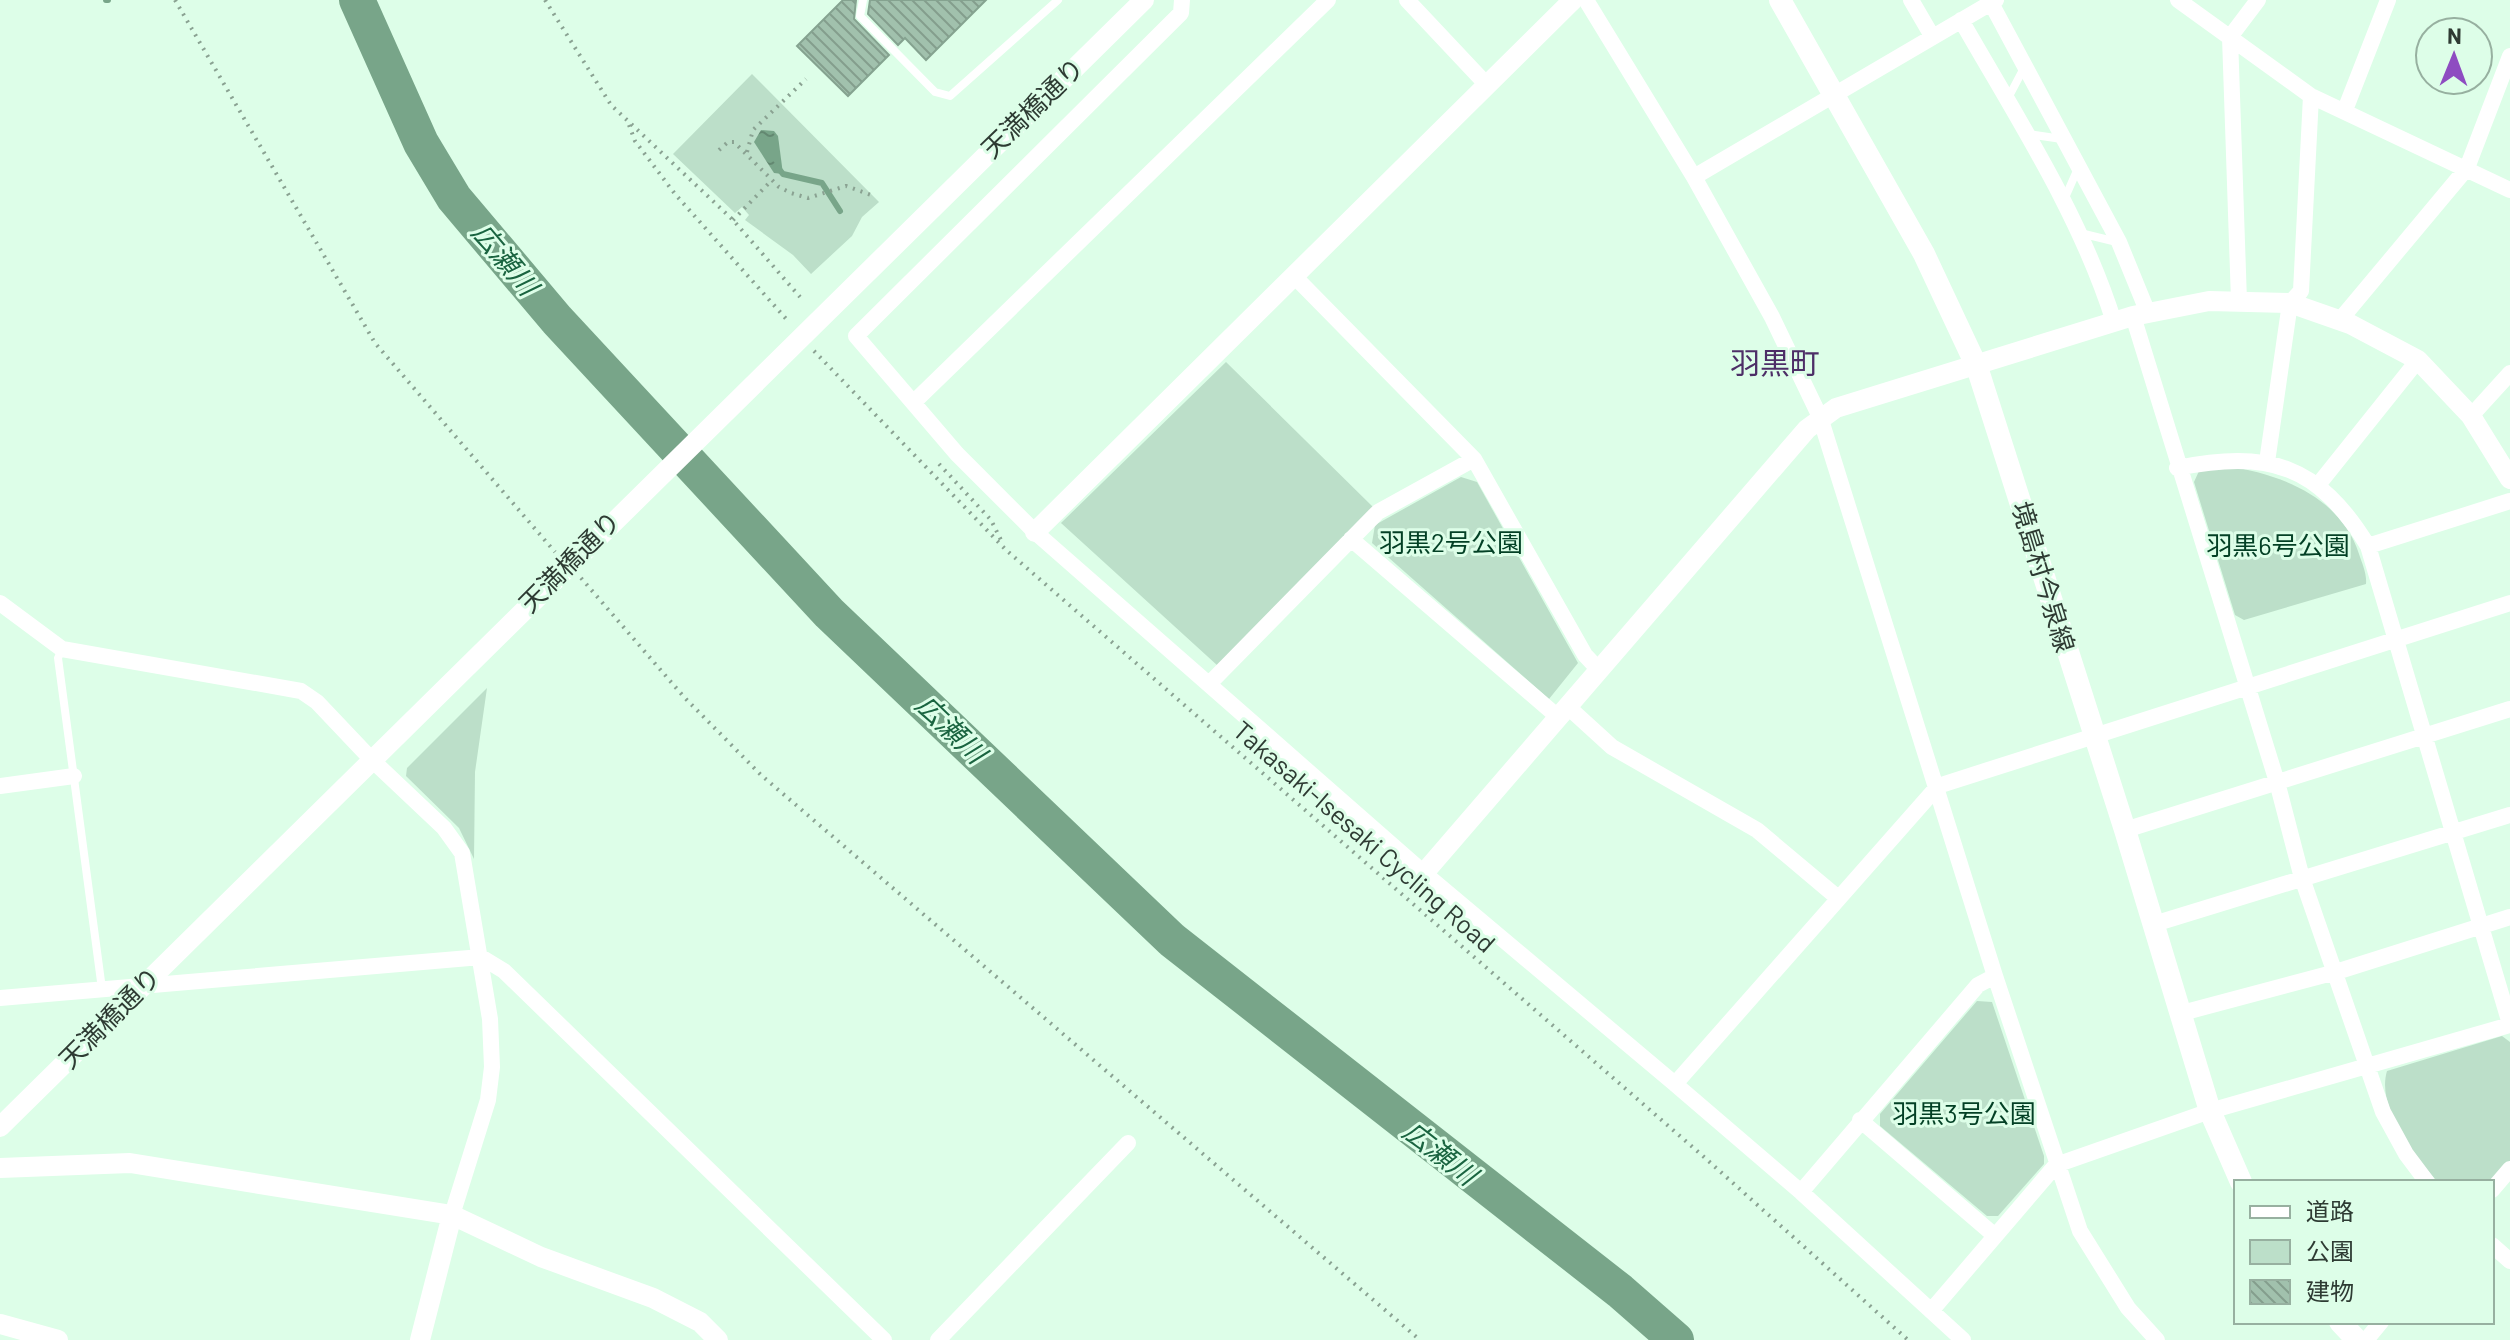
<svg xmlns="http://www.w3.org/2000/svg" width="2510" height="1340" font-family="Barlow,'Noto Sans JP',sans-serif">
	<defs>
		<pattern id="water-ripples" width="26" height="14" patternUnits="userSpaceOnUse" patternTransform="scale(2)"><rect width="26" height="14" fill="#78a589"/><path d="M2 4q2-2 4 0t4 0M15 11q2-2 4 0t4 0" fill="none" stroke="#638871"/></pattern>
		<pattern id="building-back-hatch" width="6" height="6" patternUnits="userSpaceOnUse" patternTransform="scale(2)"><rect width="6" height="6" fill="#a1c1ad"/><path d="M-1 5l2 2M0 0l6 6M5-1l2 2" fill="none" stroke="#849e8d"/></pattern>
	</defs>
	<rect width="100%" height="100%" fill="#ddfee8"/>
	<!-- green -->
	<path fill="#bcdfc9" d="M752,74L879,202L862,217L852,236L811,274L793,255L745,220L749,215L742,207L735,213L673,154Z
		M1226,362L1373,507L1218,666L1061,523Z
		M2227,466C2280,474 2341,497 2359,554C2362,563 2367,574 2366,584L2244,620L2235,615L2194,482L2199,471Z
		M1461,477L1477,482L1578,663L1549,699L1372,543L1375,525Z
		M487,688L475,772L474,859L459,828L406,776L407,768Z
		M1977,1001L1992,1002L2044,1156V1164L1998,1216H1987L1880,1126V1114Z
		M2502,1036L2510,1042V1161L2492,1182H2438C2414,1156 2376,1107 2387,1071Z"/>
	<!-- water -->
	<path fill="url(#water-ripples)" d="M761,130L774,131L778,136L783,174L774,173L754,142Z"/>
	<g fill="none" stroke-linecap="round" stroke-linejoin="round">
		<!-- stream -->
		<path stroke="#78a589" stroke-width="6" d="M106,0H108
			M779,169L783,174L822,183L840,211"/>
		<!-- river -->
		<path stroke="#78a589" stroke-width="36" d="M357,0L421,143L454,198L557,320L829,613L1172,940L1620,1291L1676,1340"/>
	</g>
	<!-- building -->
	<path fill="url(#building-back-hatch)" stroke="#85a390" stroke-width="2" d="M843,0H856L854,19L889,55L848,96L797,46Z
		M870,0H986L926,60L905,38L898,45L868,14Z"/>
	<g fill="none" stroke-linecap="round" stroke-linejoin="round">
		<!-- path -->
		<path stroke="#8aa292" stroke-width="4" stroke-dasharray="2 6" stroke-linecap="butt" d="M175,0L375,343L555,552
			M545,0L611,105L733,220L800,297
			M629,125L635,141L675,194L788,321
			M719,150L728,142H734L779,187L791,193L808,198L846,186L874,196
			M747,152L753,130L806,79
			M733,220L772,180
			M814,351L1006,550L1704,1157L1908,1340
			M939,464L991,520L1003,544
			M581,578L684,697L761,775L1420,1340"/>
		<!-- service -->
		<path stroke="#fff" stroke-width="8" d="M863,0L860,16L935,92L950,96L1058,0
			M2007,100L2025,66
			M2028,134L2062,139
			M2064,200L2079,166
			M2080,233L2117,242
			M62,649L58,658L102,989"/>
		<!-- minor -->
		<path stroke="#fff" stroke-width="16" d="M1182,0L1181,13L856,336L957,454L1035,532L1424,873L1675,1084
			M1407,0L1486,84
			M1586,0L1694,177L1772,317L1820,417L1995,976L2080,1231L2128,1308L2157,1340
			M1911,0L1932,36
			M2178,0L2311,96L2510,190
			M1991,3L2119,242L2148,313
			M1961,20C2017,118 2080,214 2114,322
			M2345,110L2388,0
			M1694,177L1996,0
			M1296,278L1474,459L1585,655L1599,670
			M2239,301L2230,37L2258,0
			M2133,316L2277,782L2302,878L2383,1112L2406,1154L2427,1182
			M2340,320L2467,168L2510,56
			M914,402L1328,0
			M2471,416L2510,373
			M2267,462L2290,303L2301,291L2311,96
			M2177,468C2268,450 2318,464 2368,546L2510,1024
			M2318,485L2418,360
			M1351,539L1558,717
			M2368,546L2510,501
			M0,603L62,649L301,691L317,702L372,760L444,828L462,853L490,1019L492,1067L488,1100L452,1215
			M1209,684L1378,512L1474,459
			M1567,706L1612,747L1757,830L1838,898
			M0,786L74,776
			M2125,830L2510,709
			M2154,924L2510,815
			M0,998L481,957L504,971L884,1340
			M2182,1013L2336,972L2510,917
			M1860,1120L1994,1235
			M2492,1190L2510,1169
			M1801,1192L1978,985L1995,976
			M2492,1245L2510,1261
			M1931,1311L2056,1165L2210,1111L2510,1025
			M938,1340L1128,1143
			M1963,1340L1801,1192L1675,1084L1938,786L2510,603
			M2366,1340L2381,1322"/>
		<!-- tertiary -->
		<path stroke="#fff" stroke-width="20" d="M1035,532L1573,0
			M1424,873L1807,429L1836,408L2133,316L2209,301L2290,303L2350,324L2418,360L2471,416L2510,479
			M0,1127L1144,0
			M0,1168L130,1163L452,1215L541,1257L653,1298L700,1322L718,1340
			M0,1324L58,1340
			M420,1340L452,1215"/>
		<!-- secondary -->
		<path stroke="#fff" stroke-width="22" d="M1780,0L1924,254L1977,367L2125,830L2210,1111L2241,1182
			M2340,1322L2357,1340"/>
	</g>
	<g text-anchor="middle" stroke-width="6" stroke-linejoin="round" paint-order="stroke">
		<!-- street labels -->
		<g font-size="26" fill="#2e3b33" stroke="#ddfee8">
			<text transform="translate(1033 108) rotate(-44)" y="9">天満橋通り</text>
			<text transform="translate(570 562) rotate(-45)" y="9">天満橋通り</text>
			<text transform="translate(2043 577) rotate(73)" y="9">境島村今泉線</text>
			<text transform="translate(1364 837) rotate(41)" y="9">Takasaki-Isesaki Cycling Road</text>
			<text transform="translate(110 1018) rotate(-45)" y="9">天満橋通り</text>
		</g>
		<!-- park labels -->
		<g font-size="26" fill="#034025" stroke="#ddfee8">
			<text x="1451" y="552">羽黒2号公園</text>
			<text x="2278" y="555">羽黒6号公園</text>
			<text x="1964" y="1123">羽黒3号公園</text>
		</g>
		<!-- water labels -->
		<g font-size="28" font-style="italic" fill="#1a6440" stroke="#ddfee8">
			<text transform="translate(505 259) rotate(50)" y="10">広瀬川</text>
			<text transform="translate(951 729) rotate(44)" y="10">広瀬川</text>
			<text transform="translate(1440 1153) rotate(38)" y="10">広瀬川</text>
		</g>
		<!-- quarter labels -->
		<g font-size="30" fill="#4d2e67" stroke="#ddfee8">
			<text x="1775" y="374">羽黒町</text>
		</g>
	</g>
	<!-- legend -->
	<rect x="2234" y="1180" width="260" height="144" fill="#ddfee8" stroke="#97b0a0" stroke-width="2"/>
	<rect x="2250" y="1206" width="40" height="12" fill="#ffffff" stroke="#97b0a0" stroke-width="2"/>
	<text x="2306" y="1220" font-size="24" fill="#2e3b33">道路</text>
	<rect x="2250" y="1240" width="40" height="24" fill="#bcdfc9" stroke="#97b0a0" stroke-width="2"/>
	<text x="2306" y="1260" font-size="24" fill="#2e3b33">公園</text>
	<rect x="2250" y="1280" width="40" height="24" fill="url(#building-back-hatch)" stroke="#97b0a0" stroke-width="2"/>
	<text x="2306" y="1300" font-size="24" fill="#2e3b33">建物</text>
	<!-- north arrow -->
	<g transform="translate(2454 56) rotate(1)"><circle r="38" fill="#ddfee8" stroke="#97b0a0" stroke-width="2"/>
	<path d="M0-6L14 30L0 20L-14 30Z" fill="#8e4cc1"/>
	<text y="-12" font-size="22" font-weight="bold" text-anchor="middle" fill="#2e3b33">N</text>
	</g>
</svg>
